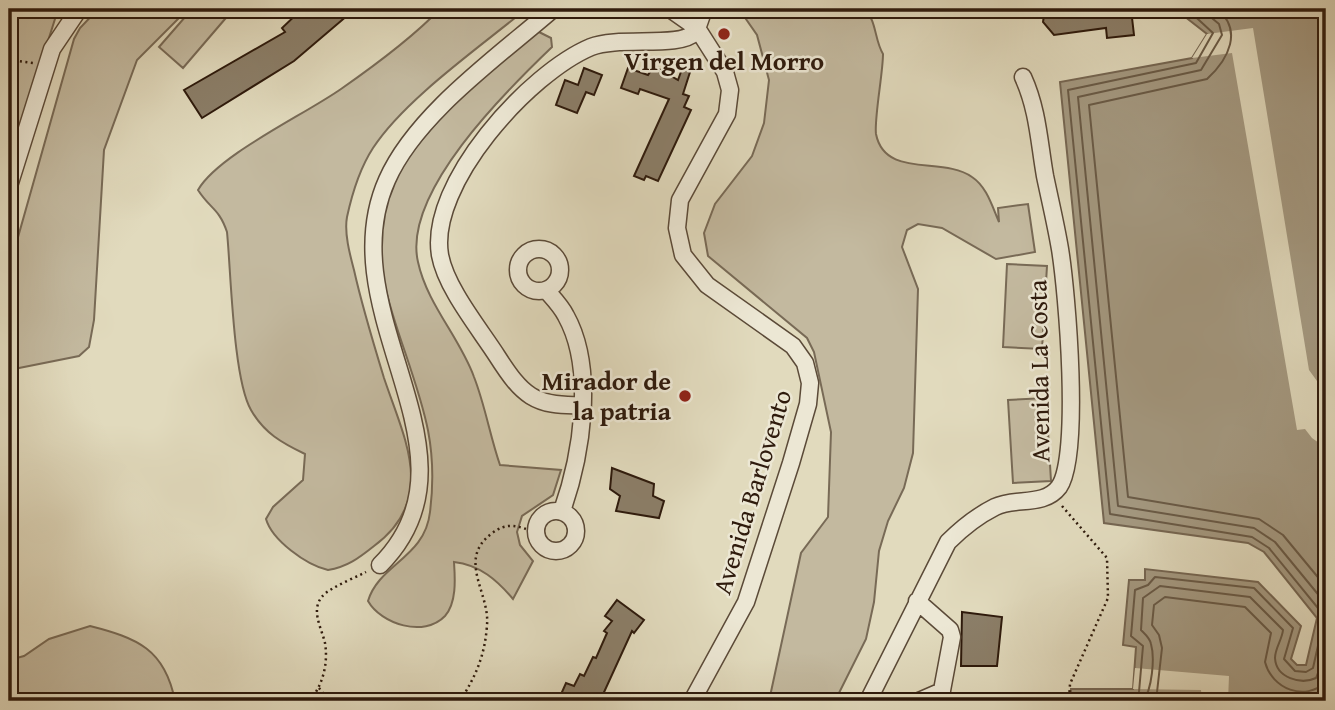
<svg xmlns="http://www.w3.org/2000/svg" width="1335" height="710" font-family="'Gentium Book Plus',serif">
	<rect width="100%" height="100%" fill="#e1dabd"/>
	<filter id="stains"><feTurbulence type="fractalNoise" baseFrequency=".00286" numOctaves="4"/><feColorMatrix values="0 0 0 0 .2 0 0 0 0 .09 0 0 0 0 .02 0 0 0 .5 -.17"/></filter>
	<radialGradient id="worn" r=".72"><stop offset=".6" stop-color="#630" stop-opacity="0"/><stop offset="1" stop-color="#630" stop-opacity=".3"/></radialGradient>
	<!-- green -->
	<path fill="#c3b99f" stroke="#786a56" stroke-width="2" d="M9,9H63L55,19L9,164Z
		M98,9H188L137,60L104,150L94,320L89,347L79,356L9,370V269L74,39L80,28Z
		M192,9H213L225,19L183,68L159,47Z
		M440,9H526C480,47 405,99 373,148C360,168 352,194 347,217C344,233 350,255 354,270C362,306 373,342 384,378C404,438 438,499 374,546C359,558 347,567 328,570C306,565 272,540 266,519L273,507L303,480L305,454C282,443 264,433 251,410C233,379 231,272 227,232C219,208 210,209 198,190C218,155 304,115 341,89C374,66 412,38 440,9Z
		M739,9H864C877,20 874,39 883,54C883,73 874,119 876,134C885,179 943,156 972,177C987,187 992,206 999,222L998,208L1028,204L1035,252L996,259L942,228L918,224L907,230L902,247L918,289L913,453L904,488L888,521L879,551L874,602L866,639L835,701H769L801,553L828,517L831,432L814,352L807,338L708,256L704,233L715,204L752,156L764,123L769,80L757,35Z
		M537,31L551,38L552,47C506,91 402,193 418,262C427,304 460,338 474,377C485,405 490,436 500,465L561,470L553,495L522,516L517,532L520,545L533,561L513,599C497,580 480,565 454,562C455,578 457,602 445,616C424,638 381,624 368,601C379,564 425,558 430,512C438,449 425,411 405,352C389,306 373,256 378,206C379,198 388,187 393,179C431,119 483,77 537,31Z
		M1007,264L1047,266L1042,349L1003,347Z
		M1046,398L1051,481L1013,483L1008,400Z
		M90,626C137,638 165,649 175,701H9V660L24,656L49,639Z"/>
	<!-- water -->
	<path fill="#a49981" stroke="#756652" stroke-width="2" d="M1175,9H1326V701H1071V689H1133L1136,647L1123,645L1129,580H1145V569L1258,582L1301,626L1291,659L1297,665H1306L1317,618L1264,552L1248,543L1104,523L1060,82L1192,58L1207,34Z"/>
	<!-- pier -->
	<path fill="#e1dabd" d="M1253,28L1309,370L1317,381L1326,380V448L1312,438L1305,429L1297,430L1232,53L1192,58L1207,34Z
		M1135,668L1229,676L1228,701H1202L1201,690L1133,689Z"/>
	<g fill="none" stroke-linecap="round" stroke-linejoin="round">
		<!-- shore -->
		<path stroke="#695a46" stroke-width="2" d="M1201,9L1219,24L1222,35L1201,70L1078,97L1118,506L1254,528L1275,542L1326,604
			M1217,9C1243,30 1229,59 1207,79L1089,105L1128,497L1259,519L1283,535L1326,587
			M1077,701L1081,696H1132L1139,692L1143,646L1131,636L1135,590L1148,585L1155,577L1254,588L1293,628L1284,659L1295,671L1306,672L1313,668L1324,619L1322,613L1269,548L1252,537L1110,514L1068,90L1196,63L1213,33L1187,9
			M1143,701C1152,690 1155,658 1151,644C1150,638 1145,634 1141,630L1143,598L1160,586L1250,597L1283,630C1282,640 1275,648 1275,658C1276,678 1301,685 1316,678L1326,652
			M1156,701L1162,648L1159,635L1152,625L1154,605L1165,597L1245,607L1271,633L1265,662C1272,689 1305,702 1326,682"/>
	</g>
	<!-- building -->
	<path fill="#8b7e68" stroke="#2e1a0c" stroke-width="2" d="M302,9H355L294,61L202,118L184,90L285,32L282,28Z
		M1045,9H1075L1082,18L1101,16L1100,9H1131L1134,35L1107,38L1106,28L1054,35L1043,22Z
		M654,66L678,80L682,69L690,72L683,94L689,96L684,107L691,110L658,181L646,176L644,180L634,176L669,99L640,89L638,94L621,88L628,68L648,75Z
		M584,68L602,75L594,95L586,92L577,113L556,105L565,80L578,85Z
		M612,468L654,484L653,496L664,501L659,518L616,511L620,496L610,489Z
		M617,600L644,620L634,633L632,631L600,701H558L566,683L574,686L580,674L584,676L593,657L596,658L607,633L604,631L612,621L605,616Z
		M962,612L1002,617L997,666H961Z"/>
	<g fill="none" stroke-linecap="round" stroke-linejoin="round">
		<!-- minor casing -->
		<g stroke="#5b4a38" stroke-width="19">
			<path id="minor" d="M670,9L697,28L725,72L730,90L727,114L680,200L677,228L683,255L707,285L793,346L805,363L810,383L808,404L791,463L746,602L692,701
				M9,186L52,49L79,9
				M518 270a21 21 0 1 1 42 0a21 21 0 1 1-42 0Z
				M546,290C553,298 561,306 566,316C596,370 581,457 562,511
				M582,405C534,407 522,395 497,356C479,328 446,288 440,255C428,184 529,73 591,47C618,36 680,48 694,33C699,27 701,16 704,9
				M536 531a20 20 0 1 1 40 0a20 20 0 1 1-40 0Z
				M380,565C491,454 327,314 387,180C416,114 499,56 553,9
				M917,601L950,630L952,637L940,701
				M868,701L948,542C962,528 977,516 995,507C1015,497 1044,507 1059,487C1081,456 1067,292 1060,249C1056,225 1050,200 1045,176C1039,142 1038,110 1023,77
				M919,701L942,691"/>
		</g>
		<!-- path -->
		<path stroke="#2e1a0c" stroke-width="2.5" stroke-dasharray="2 3.5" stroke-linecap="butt" d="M9,60L33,63
			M1062,506L1107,558L1108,598L1070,684L1069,701
			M319,688L329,701
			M297,701L314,695C324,680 328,661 325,643C321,626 308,606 327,592C339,584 354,578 366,572
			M460,701C476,676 485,655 487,625C490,593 457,560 491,534C507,521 519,526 536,533"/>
		<!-- minor -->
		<use href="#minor" stroke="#ece7d4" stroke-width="16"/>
	</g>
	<!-- markers -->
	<g fill="#8f2418" stroke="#ece7d4" stroke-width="2.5">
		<circle cx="724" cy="34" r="7"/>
		<circle cx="685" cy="396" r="7"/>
	</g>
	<g text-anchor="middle" stroke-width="5" stroke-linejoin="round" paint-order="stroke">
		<!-- poi labels -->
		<g font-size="26" font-weight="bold" fill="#2e1a0c" stroke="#ece7d4">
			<text x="724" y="70">Virgen del Morro</text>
			<text x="671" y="390" text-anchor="end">Mirador de<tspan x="671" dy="30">la patria</tspan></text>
		</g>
		<!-- street labels -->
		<g font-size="26" fill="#2e1a0c" stroke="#ece7d4">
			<text transform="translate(1039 371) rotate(-91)" y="9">Avenida La Costa</text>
			<text transform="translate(752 492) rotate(-73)" y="9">Avenida Barlovento</text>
		</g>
	</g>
	<!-- margin -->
	<rect width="1335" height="710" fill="none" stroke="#e1dabd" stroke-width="35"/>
	<rect x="10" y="10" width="1314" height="689" fill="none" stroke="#2e1a0c" stroke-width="3.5"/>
	<rect x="18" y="18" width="1300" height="675" fill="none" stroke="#2e1a0c" stroke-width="2"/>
	<rect width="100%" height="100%" filter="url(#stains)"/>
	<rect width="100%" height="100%" fill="url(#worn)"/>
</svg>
